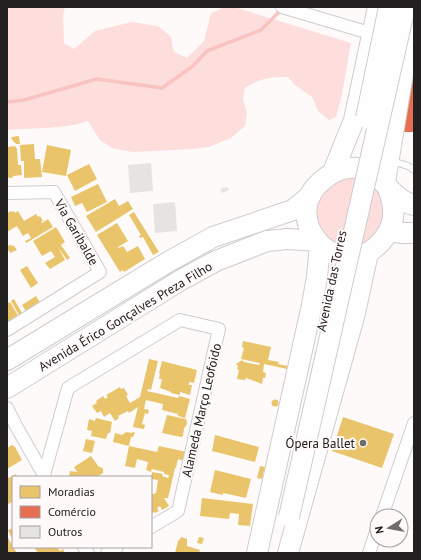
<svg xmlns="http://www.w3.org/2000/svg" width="421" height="560" font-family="'PT Sans',sans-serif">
	<rect width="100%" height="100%" fill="#fefafa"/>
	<!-- green -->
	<path fill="#fddedc" d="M7,7H65L63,15L64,43L74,49L95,31L131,22L158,26L171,37L174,52L187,58L204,41L211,13L225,7H234L351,43L342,94L336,117L329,120L318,111L312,97L295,85L288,77C270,77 260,78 245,88L243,99L247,113L245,126L231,138L209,147L192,149L132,152L112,148L100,140L88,121C67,129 30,128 7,130Z
		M344,173L381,186L386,224L367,244L346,247L336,244L322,232L317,224L315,202Z"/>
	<!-- homes -->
	<path fill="#e9c46a" d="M19,136L20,144H16L13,141L11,137Z
		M34,144L35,159H40L42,177L24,178V161H21L20,145Z
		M47,145L71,150L66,176L42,172Z
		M15,146L17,149L18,165H21L22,175L13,176L12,178H10L7,177V147Z
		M89,164L97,179L75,191L67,175Z
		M98,184L107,202L87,212L82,203L75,206L71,197Z
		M115,199L119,206L128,201L133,209L96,232L86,216Z
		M11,211L12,212L14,211L15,213L18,211L24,221L36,214L38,217L40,216L43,221L41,222L42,223L48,219L53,227L26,243L25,241L31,238L28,233L23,236L17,226L7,232V213Z
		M134,212L159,252L153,255L143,237L140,238L139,236L141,235L129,215Z
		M117,223L128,241L118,247L119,248L123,246L127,252L138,246L145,259L124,272L123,270L120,272L97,235Z
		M56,227L65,242L61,245L70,258L67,260L58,247L65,260L50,269L45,263L55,257L51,251L42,256L33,241Z
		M10,245L14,246L17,250L10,253L7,248V246Z
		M27,266L38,283L31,288L20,270Z
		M36,296L41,304L27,313L22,305Z
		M14,299L22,313L19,315L11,301Z
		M10,302L19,317L7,324V304Z
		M243,341L271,347L268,360L279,362L278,364L288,366L287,369L241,359L244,348L242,347Z
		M149,359L158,361L151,390L148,389L147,391L178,398L179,396L190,399L185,418L178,416V414L162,410L163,404L146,400L144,409L149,410L148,414L145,413L142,424L145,425L144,429L133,427L138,407L129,413L128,411L118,416L119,418L115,421L110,413L104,417L101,411L97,413L92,406L97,403L96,401L103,396L105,399L108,397L106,395L120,387L121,389L124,388L128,395L126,396L130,403L140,397Z
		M242,360L244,362L259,365L260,363L264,364L263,372L266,373L265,378H263L262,384L246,378L245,380L237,379L239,370L237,369L238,366L236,364Z
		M162,361L197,370L194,383L189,382V385H192L190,395L180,392V395L171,393V392L160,388L162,379H159L160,374L159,373Z
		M271.5 403a3.5 3.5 0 1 1 7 0a3.5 3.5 0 1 1-7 0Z
		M167,415L186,419L187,423L186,426L184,428L183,436L181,437L162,433Z
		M343,417L394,434L382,468L332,451Z
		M96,418L112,422L110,433H108L106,439L91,436L92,431L87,430L89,419L95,421Z
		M126,432L132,433L133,432H135L133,437H131L129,446L157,452L159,446L187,452L185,461L178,459L176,468H175L168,498H164L169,506L162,510L160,506L157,508L159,511L155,513L154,512L151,514V495L156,493L158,480L151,479L152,472L163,474L162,476L168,478L169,475L164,474V472L152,469L151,472L146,470L148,462L137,459L135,468L125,466L129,446L113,442L115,433L122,435Z
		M215,435L259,447L255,462L212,451Z
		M86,439L95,441L92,453L83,451Z
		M12,445L15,447L22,460L7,469V448Z
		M91,456L99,467L103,468V473L97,477H69L70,471L77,472L74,467Z
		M260,466L265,467L262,479L257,478Z
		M215,470L251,479L246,498L223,493V495L210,492Z
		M16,474L17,477H13V501L7,505V475L9,478Z
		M202,498L253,504L250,526L238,525L239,514L230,513L229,519L200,516Z
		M13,528V540L8,530Z
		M7,536L13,547L17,553H7Z
		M181,537L187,539V546L200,550L199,553H175L178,541L180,539Z
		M199,537L204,538L202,544L197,543Z
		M34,547H57L60,551L63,549L65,553H38Z"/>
	<!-- shops -->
	<path fill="#e76f51" d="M414,79V132H398L411,80Z"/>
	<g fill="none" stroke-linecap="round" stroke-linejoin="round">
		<!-- stream -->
		<path stroke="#f8c3c0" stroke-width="3.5" d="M7,102L24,100L97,79L162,88L193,66L207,51L261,30L282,9"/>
	</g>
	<!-- building -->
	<path fill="#e6e3e3" d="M151,163L153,191L130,193L128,165Z
		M227,187L229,190L222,193L220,189Z
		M175,202L177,231L155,233L153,204Z"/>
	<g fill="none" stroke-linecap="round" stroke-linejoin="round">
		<!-- service casing -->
		<g stroke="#cfcccc" stroke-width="8">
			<path id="service" d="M392,161L408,166L414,170"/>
		</g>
		<!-- minor casing -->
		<g stroke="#cfcccc" stroke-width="14">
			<path id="minor" d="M282,7L373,34
				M7,193L54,192L100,272L7,330
				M7,408L15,424L45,477
				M44,475L68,388L180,320L219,329L178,511L151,527
				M382,516L414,423
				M84,547L88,553
				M107,553L117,547
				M369,553L377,529"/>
		</g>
		<!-- primary casing -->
		<g stroke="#cfcccc" stroke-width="22">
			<path id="primary" d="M414,18L404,67L385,182C394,200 398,220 385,237C342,294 275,217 323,180C332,172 344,167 356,168C385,172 389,199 414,205
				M333,172L354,120L378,7
				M389,231L401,233H414
				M7,360L168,262L213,237L293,210L311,195
				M7,388L181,280L216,261L267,241L288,239L317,241
				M257,553L312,305L317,277L320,245
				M288,553L355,313L368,253"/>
		</g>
		<!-- service -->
		<use href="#service" stroke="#fffefe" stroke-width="6"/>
		<!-- minor -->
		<use href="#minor" stroke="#fffefe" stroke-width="12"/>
		<!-- primary -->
		<use href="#primary" stroke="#fffefe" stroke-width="20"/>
		<!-- primary-bridge casing -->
		<g stroke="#cfcccc" stroke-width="22" stroke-linecap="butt">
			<path id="primary-bridge" d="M366,118L389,7
				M289,517L405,7"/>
		</g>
		<!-- primary-bridge -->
		<use href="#primary-bridge" stroke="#fffefe" stroke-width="20"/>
	</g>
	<!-- markers -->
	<circle fill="#6f6c6c" stroke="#fff9f9" stroke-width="1.5" cx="363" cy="443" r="4"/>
	<g text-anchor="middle" stroke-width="4" stroke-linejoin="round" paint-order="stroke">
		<!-- street labels -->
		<g font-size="13" fill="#222020" stroke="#fff9f9">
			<text transform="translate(77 232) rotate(60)" y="5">Via Garibalde</text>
			<text transform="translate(331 281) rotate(-78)" y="5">Avenida das Torres</text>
			<text transform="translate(125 316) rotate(-31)" y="5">Avenida Érico Gonçalves Preza Filho</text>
			<text transform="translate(201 410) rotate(-77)" y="5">Alameda Março Leofoido</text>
		</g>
		<!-- poi labels -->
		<g font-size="13" fill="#222020" stroke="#fff9f9" text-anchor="end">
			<text x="355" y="448">Ópera Ballet</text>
		</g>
	</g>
	<!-- border -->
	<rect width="421" height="560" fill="none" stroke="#222020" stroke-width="16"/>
	<!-- legend -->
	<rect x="12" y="476" width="140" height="72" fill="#fff9f9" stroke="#a7a2a2"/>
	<rect x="20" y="486" width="20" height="12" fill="#e9c46a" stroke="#a7a2a2"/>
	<text x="48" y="496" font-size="12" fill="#222020">Moradias</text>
	<rect x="20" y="506" width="20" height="12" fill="#e76f51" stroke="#a7a2a2"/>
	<text x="48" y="516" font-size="12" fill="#222020">Comércio</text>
	<rect x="20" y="526" width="20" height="12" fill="#e6e3e3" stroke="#a7a2a2"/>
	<text x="48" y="536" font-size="12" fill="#222020">Outros</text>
	<!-- north arrow -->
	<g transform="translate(389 528) rotate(259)"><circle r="19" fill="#fff9f9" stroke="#a7a2a2"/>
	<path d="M0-3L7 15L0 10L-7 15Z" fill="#6f6c6c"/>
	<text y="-6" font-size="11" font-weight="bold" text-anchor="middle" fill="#222020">N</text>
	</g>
</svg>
